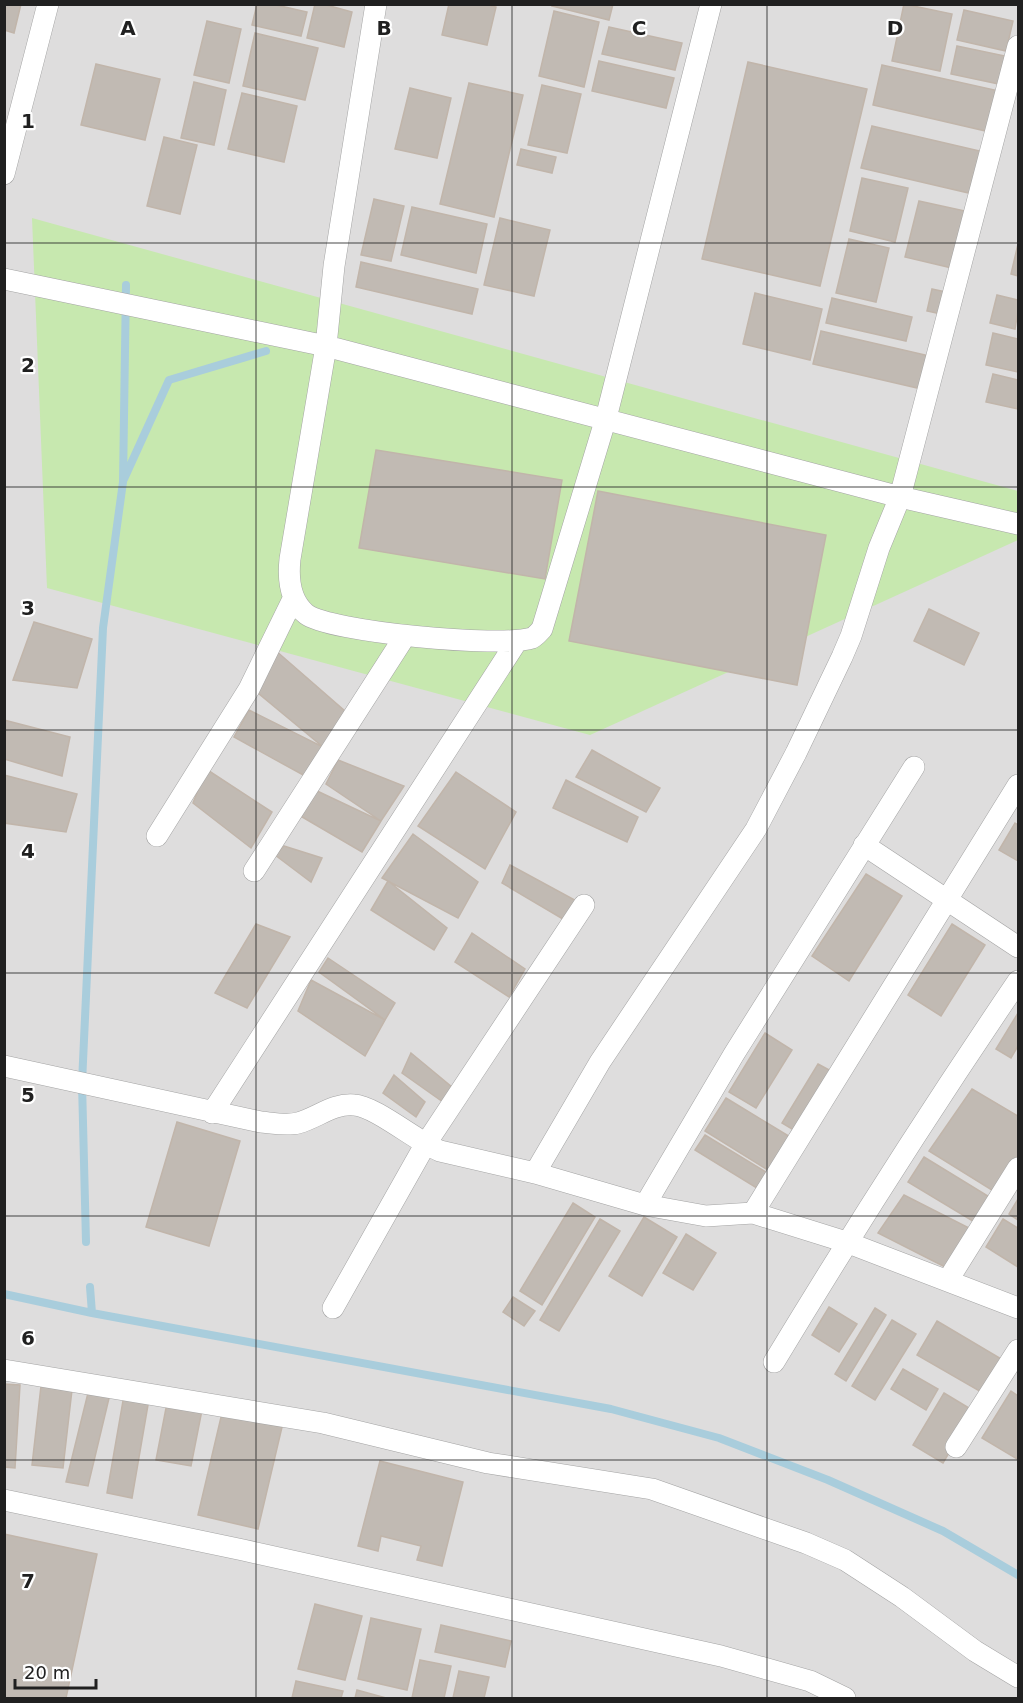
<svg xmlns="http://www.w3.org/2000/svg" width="1023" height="1703" font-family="'DejaVu Sans',sans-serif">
	<rect width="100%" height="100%" fill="#f0ede7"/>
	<!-- residential -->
	<path fill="#dedddd" d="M5,5H1018V1698H5Z"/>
	<!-- grass -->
	<path fill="#c7e8af" d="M32,218L1018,491V540L590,735L47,588Z"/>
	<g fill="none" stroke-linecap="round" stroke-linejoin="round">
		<!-- stream -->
		<path stroke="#a9cddc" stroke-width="8" d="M124,479L169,380L266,351
			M86,1242L82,1083L103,628L123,482L126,285
			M90,1287L92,1313
			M4,1294L92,1313L611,1409L719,1438L828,1480L943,1531L1018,1575"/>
	</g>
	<!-- building -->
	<path fill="#c1bab3" stroke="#c1b5aa" stroke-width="1.5" d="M4,4H21L14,33L4,30Z
		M257,4H272L307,12L301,36L252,25Z
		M315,4H323L352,12L344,47L307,38Z
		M449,4H485L496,7L487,45L442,35Z
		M553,4H613L609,20L552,6Z
		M904,4L952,14L940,71L892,61Z
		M964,10L1013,21L1006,51L957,40Z
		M554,11L599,22L584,87L539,76Z
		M207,21L241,29L229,83L194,75Z
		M609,27L682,43L675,70L602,54Z
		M255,33L318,48L305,100L243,86Z
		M957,46L1005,56L999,84L951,74Z
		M599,61L674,78L666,108L592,91Z
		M748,62L867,89L820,286L702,259Z
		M96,64L160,79L145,140L81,125Z
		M882,65L999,91L990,132L873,105Z
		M194,82L226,90L214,145L181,138Z
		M469,83L523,95L494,217L440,204Z
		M542,85L581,94L567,153L528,145Z
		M410,88L451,98L437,158L395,149Z
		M242,93L297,106L284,162L228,149Z
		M872,126L984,152L973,194L861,168Z
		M164,137L197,145L180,214L147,206Z
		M521,149L556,157L552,173L517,165Z
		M862,178L908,188L895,242L850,231Z
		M374,199L404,206L391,261L361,255Z
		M919,201L965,211L952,268L905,257Z
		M412,207L487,224L476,273L401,255Z
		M500,218L550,230L534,296L484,285Z
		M849,239L889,248L876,302L836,293Z
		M1018,244V276L1011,274Z
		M361,262L478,289L472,314L356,287Z
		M932,289L951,293L946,315L927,311Z
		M755,293L822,309L810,360L743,344Z
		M997,295L1018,300V311L1015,329L990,323Z
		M832,298L912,317L906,341L826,323Z
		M821,331L934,357L926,390L813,364Z
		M993,333L1018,339V372L986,365Z
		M993,374L1018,380V409L986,402Z
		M376,450L562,480L545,579L359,548Z
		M598,491L826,535L797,685L569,641Z
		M929,609L979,633L964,665L914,641Z
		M34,622L92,639L77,688L13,680Z
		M275,650L346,712L323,747L253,689Z
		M249,710L323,747L305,776L234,737Z
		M4,720L70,737L62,776L4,759Z
		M592,750L660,788L646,812L576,777Z
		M338,760L404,786L381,821L326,784Z
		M206,769L272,812L251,848L193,803Z
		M456,772L516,812L485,869L418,826Z
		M4,775L77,794L66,832L4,823Z
		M566,780L638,817L627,842L553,808Z
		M315,790L381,821L362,852L292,811Z
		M1015,823L1018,825V861L999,850Z
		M413,834L478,882L458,918L382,878Z
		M284,846L322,858L311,882L275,855Z
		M510,865L584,905L563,919L502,883Z
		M866,874L902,896L849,981L812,956Z
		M388,881L447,928L434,950L371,910Z
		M256,924L290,937L247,1008L215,993Z
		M952,924L985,945L941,1016L908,995Z
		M472,933L525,969L509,997L455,962Z
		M328,958L395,1003L385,1020L319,972Z
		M311,980L385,1020L365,1056L298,1011Z
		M1018,1013V1046L1011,1058L996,1049Z
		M765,1033L792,1050L756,1108L729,1092Z
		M411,1053L453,1088L443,1102L402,1073Z
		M818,1064L833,1072L797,1132L782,1123Z
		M394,1075L425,1102L416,1117L383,1093Z
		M972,1089L1018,1116V1156L995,1192L929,1151Z
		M726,1098L792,1138L771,1172L705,1131Z
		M177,1122L240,1141L209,1246L146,1227Z
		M705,1135L769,1174L760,1190L695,1150Z
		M924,1157L996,1201L981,1226L908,1182Z
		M904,1195L973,1230L949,1269L878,1233Z
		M1018,1199V1220L1009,1214Z
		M573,1203L595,1217L542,1305L520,1291Z
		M644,1217L677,1237L642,1296L609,1276Z
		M600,1219L620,1231L559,1331L540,1320Z
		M1003,1219L1018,1228V1267L986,1247Z
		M686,1234L716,1253L693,1290L663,1273Z
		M513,1297L535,1311L524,1326L503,1312Z
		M829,1307L857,1324L839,1352L812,1335Z
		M875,1308L886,1315L846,1381L835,1374Z
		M892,1320L916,1334L875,1400L852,1386Z
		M937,1321L1003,1360L983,1393L917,1355Z
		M903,1369L938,1389L926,1410L891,1389Z
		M4,1384L20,1385L15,1468L4,1467Z
		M41,1386L72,1390L63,1468L32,1465Z
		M89,1389L110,1394L88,1486L66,1482Z
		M1011,1391L1018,1396V1456L1017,1459L982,1438Z
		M944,1393L974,1411L943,1463L913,1445Z
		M124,1395L149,1399L132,1498L107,1493Z
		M167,1403L202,1410L191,1466L156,1460Z
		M222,1413L282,1427L258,1529L198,1515Z
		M380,1461L463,1482L442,1566L417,1560L421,1546L381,1536L378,1551L358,1546Z
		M4,1534L97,1554L66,1698H4Z
		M315,1604L362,1616L345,1680L298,1669Z
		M371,1618L421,1629L407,1690L358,1679Z
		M441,1625L511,1641L505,1667L435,1652Z
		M420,1660L451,1666L444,1698H412Z
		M459,1671L489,1677L484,1698H453Z
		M296,1681L343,1691L341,1698H292Z
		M357,1690L386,1698H355Z"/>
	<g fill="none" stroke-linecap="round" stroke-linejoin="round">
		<!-- minor casing -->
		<g stroke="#a4a4a4" stroke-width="22">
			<path id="minor" d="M376,4L334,266L326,346L290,559C288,578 289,600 306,614C329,632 502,648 532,638C536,636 539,632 542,629L606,418L711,4
				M4,174L48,4
				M4,279L326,346L900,497L1018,524
				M157,836L249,689L293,599
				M864,845L1018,947
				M254,871L405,636
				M4,1066L261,1122C272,1123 287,1126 298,1123C317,1118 333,1103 354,1105C375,1106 416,1141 440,1151L535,1173L645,1205L706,1216L753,1213L846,1242L1018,1308
				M212,1113L517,641
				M535,1173L600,1062L756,829L796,753L842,657L851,636L879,548L900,497L1018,46
				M645,1205L734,1054L914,767
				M753,1213L1018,785
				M948,1280L1018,1168
				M333,1308L425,1145L584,905
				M774,1362C852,1233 933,1106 1018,981
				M4,1370L323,1423L488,1463L652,1489L806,1543L845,1560L902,1597L975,1651L1018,1677
				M956,1447L1018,1350
				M4,1500L243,1550L721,1656L810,1681L845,1698"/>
		</g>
		<!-- minor -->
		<use href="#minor" stroke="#fff" stroke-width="21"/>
	</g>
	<!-- grid -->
	<path fill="none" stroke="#202020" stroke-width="1.5" stroke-opacity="0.55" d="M256,4V1698M512,4V1698M767,4V1698M4,243H1018M4,487H1018M4,730H1018M4,973H1018M4,1216H1018M4,1460H1018"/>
	<g font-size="20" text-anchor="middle" font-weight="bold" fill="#202020" stroke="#fff" stroke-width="4.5" stroke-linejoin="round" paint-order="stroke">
		<text x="128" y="35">A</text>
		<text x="384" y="35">B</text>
		<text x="639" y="35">C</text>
		<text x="895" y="35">D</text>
		<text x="28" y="128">1</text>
		<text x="28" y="372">2</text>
		<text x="28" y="615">3</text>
		<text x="28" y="858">4</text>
		<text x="28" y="1102">5</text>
		<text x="28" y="1345">6</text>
		<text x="28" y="1588">7</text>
	</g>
	<!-- border -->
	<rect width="1023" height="1703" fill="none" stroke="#202020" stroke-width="12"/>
	<!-- scale -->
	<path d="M15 1679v9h81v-9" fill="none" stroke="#202020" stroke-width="3"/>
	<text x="24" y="1679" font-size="18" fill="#202020" stroke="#ffffff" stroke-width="4.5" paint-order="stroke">20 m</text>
</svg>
